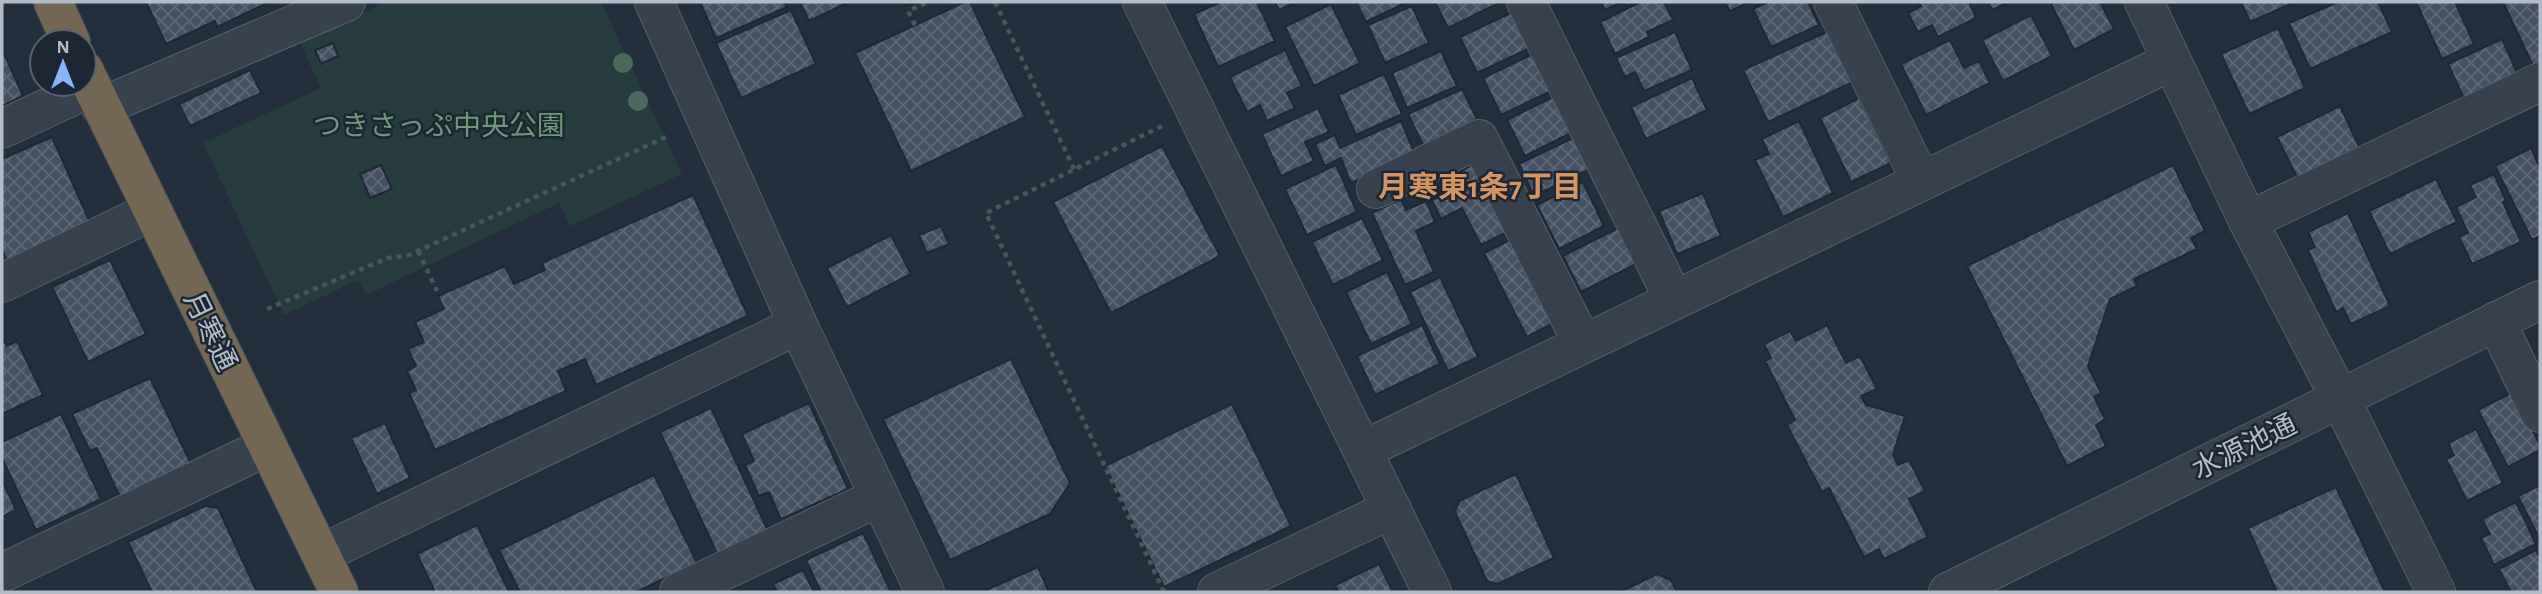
<svg xmlns="http://www.w3.org/2000/svg" width="2542" height="594" font-family="'Alegreya Sans','Noto Sans JP',sans-serif">
	<defs>
		<pattern id="building-cross-hatch" width="8" height="8" patternUnits="userSpaceOnUse" patternTransform="scale(1.75)"><rect width="8" height="8" fill="#455162"/><path d="M0 0l8 8M0 8l8-8" fill="none" stroke="#5d6877"/></pattern>
	</defs>
	<rect width="100%" height="100%" fill="#242f3e"/>
	<!-- green -->
	<path fill="#263c3f" d="M386,2H601L682,174L570,226L559,203L366,295L358,280L284,315L203,143L321,88L300,43Z"/>
	<!-- building -->
	<path fill="url(#building-cross-hatch)" stroke="#1f2835" stroke-width="2" d="M146,2H264L265,4L217,27L215,21L166,44Z
		M700,2H784L787,7L716,38Z
		M800,2H849L809,21Z
		M965,2H970L1025,117L911,171L855,53Z
		M1221,2H1257L1275,41L1218,67L1194,14Z
		M1275,2H1296L1279,10Z
		M1356,2H1407L1366,22Z
		M1435,2H1501L1448,28Z
		M1601,2H1622L1605,10Z
		M1640,2H1664L1673,20L1647,32L1649,37L1615,54L1600,22Z
		M1725,2H1750L1730,11Z
		M1768,2H1808L1819,25L1771,47L1753,9Z
		M1919,2H1969L1976,18L1938,37L1932,25L1918,32L1908,13L1921,6Z
		M1988,2H2009L1992,10Z
		M2056,2H2100L2114,29L2074,50L2051,4Z
		M2241,2H2295L2250,22Z
		M2338,2H2378L2392,32L2310,69L2289,23Z
		M2416,2H2455L2474,44L2442,59Z
		M2503,2H2540V68L2535,70Z
		M1331,4L1360,63L1314,86L1285,27Z
		M1412,6L1429,43L1385,63L1368,25Z
		M1519,9L1536,45L1477,73L1460,37Z
		M791,10L816,64L741,98L716,43Z
		M2031,15L2052,56L2003,81L1982,40Z
		M2278,28L2305,88L2249,114L2221,54Z
		M1829,31L1853,82L1768,122L1743,70Z
		M1675,32L1692,70L1644,91L1635,72L1625,77L1616,58Z
		M2502,39L2518,75L2464,99L2448,64Z
		M1950,40L1964,68L1979,61L1990,83L1926,115L1901,64Z
		M333,43L338,56L321,64L315,50Z
		M2,49L23,96L2,106Z
		M1285,50L1302,86L1287,93L1295,108L1267,121L1260,105L1247,112L1230,77Z
		M1441,51L1457,86L1407,108L1392,73Z
		M1533,54L1551,91L1501,115L1483,78Z
		M250,70L261,93L190,126L179,104Z
		M1384,74L1402,114L1356,135L1338,95Z
		M1692,78L1707,110L1646,139L1631,107Z
		M1462,89L1477,119L1423,145L1408,114Z
		M1559,94L1577,130L1525,156L1507,120Z
		M1859,98L1891,163L1851,182L1820,118Z
		M2340,106L2362,153L2300,183L2277,137Z
		M1318,108L1329,132L1305,142L1314,161L1281,176L1262,134Z
		M1401,121L1415,154L1351,183L1341,158L1325,166L1315,144L1335,135L1340,148Z
		M1799,121L1833,193L1783,217L1755,160L1769,154L1762,139Z
		M52,137L93,229L9,265L2,250V159Z
		M1575,137L1590,169L1534,196L1519,164Z
		M1162,146L1220,256L1111,313L1053,202Z
		M2531,148L2540,168V236L2532,240L2495,166Z
		M1478,162L1511,230L1481,245L1462,208L1441,219L1432,200L1453,190L1447,178Z
		M381,165L392,189L370,198L360,174Z
		M1336,165L1357,212L1307,235L1285,189Z
		M2173,165L2205,231L2191,238L2197,249L2134,279L2137,286L2110,299L2088,366L2101,393L2094,397L2105,419L2096,425L2106,446L2067,466L1967,266Z
		M2494,174L2506,201L2503,202L2521,242L2472,264L2459,237L2468,233L2456,207L2476,197L2470,185Z
		M2436,179L2457,222L2390,254L2369,211Z
		M1583,182L1604,226L1559,249L1537,205Z
		M1703,193L1721,236L1677,254L1659,211Z
		M693,195L748,316L596,385L585,359L558,371L566,391L435,450L409,393L416,390L407,371L416,366L408,349L424,342L415,322L444,309L438,296L505,266L514,284L545,270L542,263Z
		M1401,199L1406,210L1426,201L1435,222L1416,231L1434,272L1405,285L1372,213Z
		M2348,213L2390,306L2351,324L2343,308L2336,312L2308,250L2315,247L2308,232Z
		M1362,218L1383,260L1333,285L1312,242Z
		M1626,224L1644,260L1581,292L1563,256Z
		M941,226L949,244L927,253L919,235Z
		M891,235L911,274L847,307L827,268Z
		M1520,235L1563,318L1527,337L1484,253Z
		M110,260L146,334L88,362L52,287Z
		M1387,272L1412,324L1371,344L1346,292Z
		M1440,277L1478,357L1448,371L1410,292Z
		M1422,325L1440,364L1375,395L1357,356Z
		M1827,325L1846,363L1860,356L1877,389L1861,396L1866,405L1905,416L1893,455L1898,465L1909,460L1925,491L1909,499L1928,537L1884,559L1879,549L1864,557L1829,488L1822,492L1787,425L1795,420L1765,361L1771,358L1764,344L1790,331L1796,341Z
		M2,337L7,346L17,341L43,395L2,414Z
		M1011,359L1070,483L1050,514L950,560L883,419Z
		M150,378L192,466L121,499L97,448L90,451L72,414Z
		M2513,392L2540,445V450L2508,467L2478,410Z
		M809,403L848,489L781,519L769,492L759,496L745,465L754,461L742,434Z
		M1232,404L1291,526L1164,587L1105,466Z
		M711,408L768,531L718,555L660,432Z
		M61,414L101,499L36,530L2,458V442Z
		M385,423L410,478L377,494L351,438Z
		M2476,429L2503,483L2467,501L2446,459L2454,455L2448,443Z
		M1516,474L1554,558L1497,584L1487,581L1455,512L1459,501Z
		M654,475L697,563L636,592H520L499,550Z
		M2,480L16,510L2,517Z
		M2540,485V540L2518,496Z
		M2336,487L2385,592H2277L2248,528Z
		M2516,502L2536,544L2494,565L2481,538L2490,534L2482,519Z
		M205,506L218,508L257,592H152L128,542Z
		M477,525L509,592H435L417,554Z
		M863,533L891,592H821L806,560Z
		M2536,550L2540,558V592H2511L2499,569Z
		M1379,564L1393,592H1338L1335,585Z
		M1038,567L1049,592H982Z
		M803,570L814,592H777L773,584Z
		M1657,574L1671,580L1677,592H1620Z"/>
	<g fill="none" stroke-linecap="round" stroke-linejoin="round">
		<!-- minor casing -->
		<g stroke="#565f6c" stroke-width="40">
			<path id="minor" d="M654,2L798,325L925,592
				M1142,2L1432,592
				M1526,2L1674,300
				M1833,2L1921,181
				M2144,2L2248,221L2340,398L2436,592
				M101,107L346,2
				M2,129L92,87
				M1376,189L1479,139L1583,344
				M2248,221L2540,82
				M2,283L152,211
				M2496,321L2540,413
				M1363,450L2172,61
				M321,554L798,325
				M2,573L268,446
				M679,592L879,497
				M1217,592L1392,509
				M1948,592L2540,300"/>
		</g>
		<!-- highway casing -->
		<g stroke="#434c59" stroke-width="40">
			<path id="highway" d="M53,2L71,42
				M84,70L339,592"/>
		</g>
		<!-- path -->
		<path stroke="#44595c" stroke-width="4.5" stroke-dasharray="5 5" stroke-linecap="butt" d="M995,2L1074,169
			M915,25L908,11L928,2
			M1162,126L986,213L1164,592
			M418,251L437,291
			M267,309L388,258L409,255L666,137"/>
		<!-- minor -->
		<use href="#minor" stroke="#38414e" stroke-width="38"/>
		<!-- highway -->
		<use href="#highway" stroke="#746855" stroke-width="38"/>
	</g>
	<!-- trees -->
	<g fill="#4b6a5d">
		<circle cx="623" cy="63" r="10"/>
		<circle cx="638" cy="101" r="10"/>
	</g>
	<g text-anchor="middle" stroke-width="5" stroke-linejoin="round" paint-order="stroke">
		<!-- park labels -->
		<g font-size="28" fill="#6b9a76" stroke="#1d2633">
			<text x="439" y="135">つきさっぷ中央公園</text>
		</g>
		<!-- street labels -->
		<g font-size="28" fill="#b4bcc9" stroke="#1d2633">
			<text transform="translate(211 331) rotate(64)" y="10">月寒通</text>
			<text transform="translate(2244 446) rotate(-26)" y="10">水源池通</text>
		</g>
		<!-- neighbourhood labels -->
		<g font-size="30" font-weight="bold" fill="#d59563" stroke="#1d2633">
			<text x="1480" y="197">月寒東1条7丁目</text>
		</g>
	</g>
	<!-- border -->
	<rect width="2542" height="594" fill="none" stroke="#b4bcc9" stroke-width="7"/>
	<!-- north arrow -->
	<g transform="translate(63 63)"><circle r="33" fill="#1d2633" stroke="#59626f" stroke-width="2"/>
	<path d="M0-5L12 26L0 18L-12 26Z" fill="#8ab4f8"/>
	<text y="-10" font-size="19" font-weight="bold" text-anchor="middle" fill="#b4bcc9">N</text>
	</g>
</svg>
